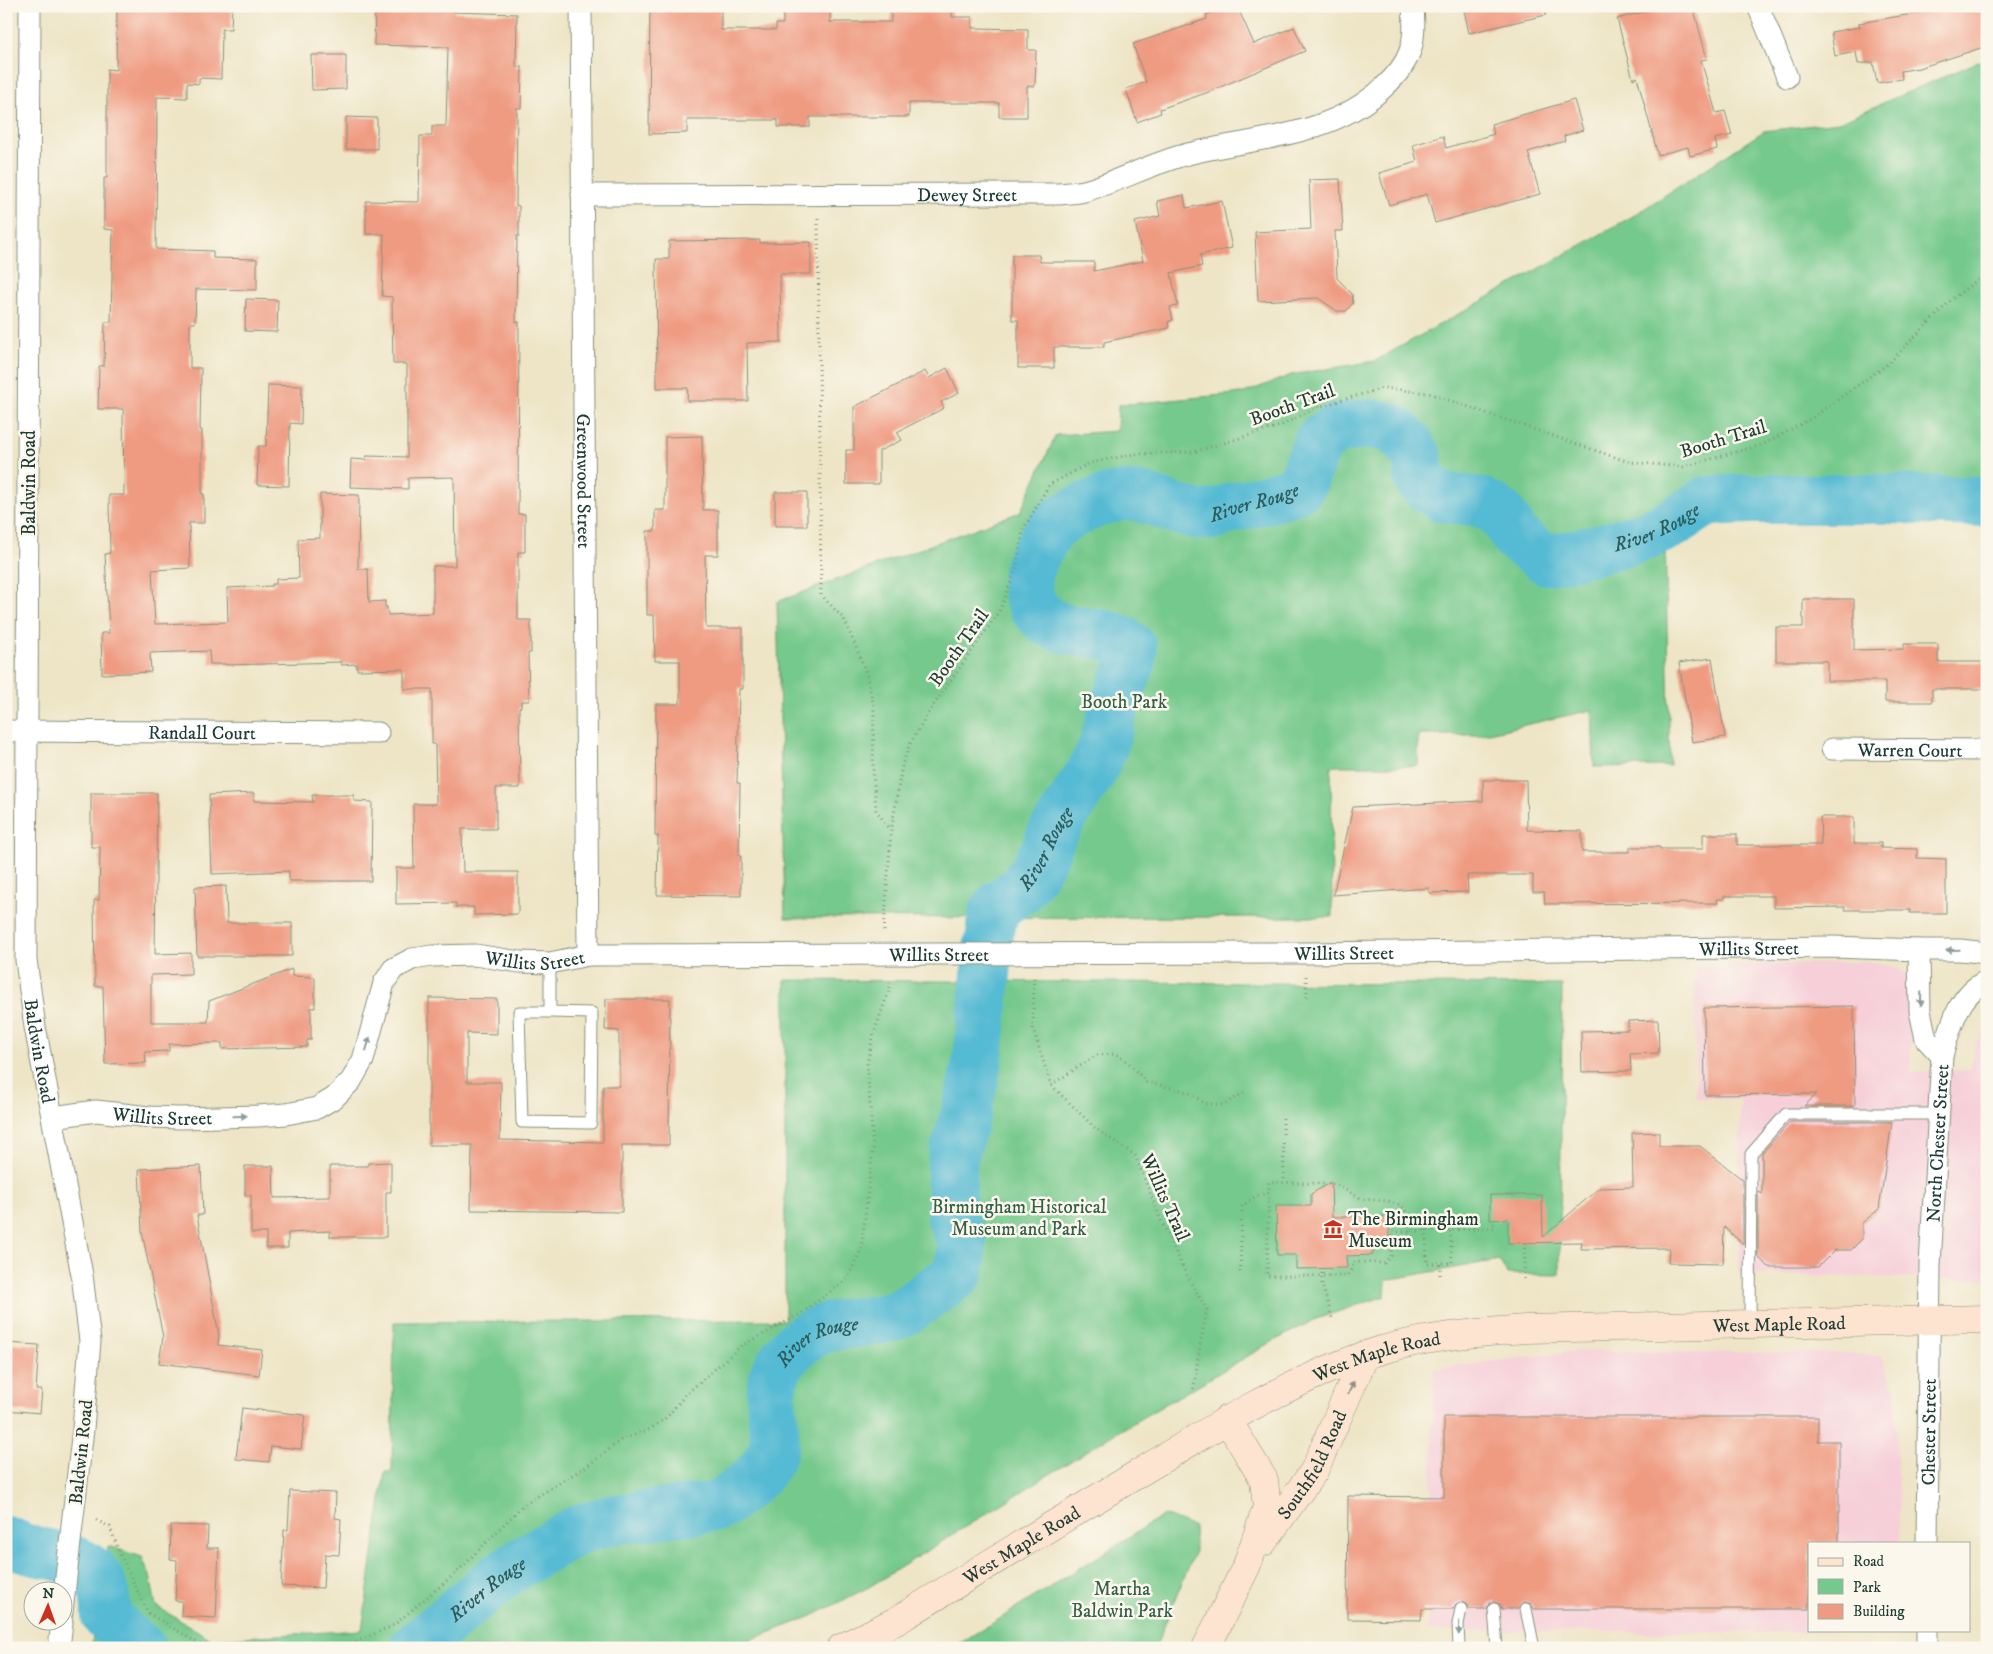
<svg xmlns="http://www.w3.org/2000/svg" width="1993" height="1654" font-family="'IM FELL DW Pica',serif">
	<rect width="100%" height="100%" fill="#fbf7ec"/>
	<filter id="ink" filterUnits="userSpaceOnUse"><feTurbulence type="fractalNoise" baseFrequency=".02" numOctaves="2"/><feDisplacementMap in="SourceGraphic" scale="10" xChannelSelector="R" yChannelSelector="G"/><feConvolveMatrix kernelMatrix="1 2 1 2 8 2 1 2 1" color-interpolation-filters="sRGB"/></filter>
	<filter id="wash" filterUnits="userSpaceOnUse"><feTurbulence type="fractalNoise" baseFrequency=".0096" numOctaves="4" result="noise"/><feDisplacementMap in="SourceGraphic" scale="20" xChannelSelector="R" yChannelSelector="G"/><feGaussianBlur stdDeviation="1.12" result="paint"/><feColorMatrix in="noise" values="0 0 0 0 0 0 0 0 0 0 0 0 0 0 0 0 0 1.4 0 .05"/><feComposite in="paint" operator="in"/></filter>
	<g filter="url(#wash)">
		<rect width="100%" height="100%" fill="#eee5c6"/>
		<!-- built -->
		<path fill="#f6cfd9" d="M1861,962H1879L1904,971L1908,976L1911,1072L1969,1070L1976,1042L1987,1026V1280L1739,1274L1740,1099L1696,1098L1695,966Z
			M1573,1351L1844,1353L1882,1356L1895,1388L1900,1543H1809V1630H1895V1633L1428,1631L1434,1369Z"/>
		<!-- green -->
		<path fill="#76c98c" stroke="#4a8360" d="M1987,58V517L1809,482L1665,533L1670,766L1594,767L1592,710L1480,735H1418V766H1331L1332,917L785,918L777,602L1020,512L1056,435L1117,431L1118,405L1244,393L1291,375L1375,361L1633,216L1764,131L1839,122Z
			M785,980L1562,985L1560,1275L1507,1274L1499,1260L1386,1280L1385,1296L1316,1319L1272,1342L1114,1434L869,1587L810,1617L729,1648H91L108,1546L142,1557L150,1576L156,1606L211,1639L362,1630L385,1472H392L394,1322L785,1320Z
			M1164,1515L1194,1527L1195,1551L1155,1648H951L993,1623Z"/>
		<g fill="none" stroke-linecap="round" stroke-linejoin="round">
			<!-- river -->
			<g stroke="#55bad3" stroke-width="50">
				<path id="s1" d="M991,926L994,912L999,905L1020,890L1032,875L1044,854L1052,834L1093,769L1103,747L1114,708L1131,662L1132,648C1110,624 1059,642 1036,610C1023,593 1025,570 1036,553C1042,545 1046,534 1053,527C1068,512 1119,490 1140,497C1162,503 1187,516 1210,515C1219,514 1227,509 1235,507C1257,501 1280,497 1300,487L1319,441L1336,429L1366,424L1384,426L1394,430L1408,442L1417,457L1419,479L1422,484L1442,497L1481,502L1496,510L1501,514L1517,539L1547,560L1600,549L1645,536L1673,523L1707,501L1751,499H1885L1987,502"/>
				<path d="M6,1541C11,1542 16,1545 20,1547C65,1561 107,1553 106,1616L130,1640L141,1648"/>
				<path id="s2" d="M414,1648L502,1575L535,1554L578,1530L611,1520L718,1506L722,1504C743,1489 768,1472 774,1445C776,1437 774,1428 773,1419C769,1388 770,1372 792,1349C821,1319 849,1327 886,1318C903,1314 916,1304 929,1294C939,1286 950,1282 959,1272L962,1241L952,1218V1162L968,1105L978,1058L989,942"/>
			</g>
		</g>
		<g id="blocks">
			<!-- building -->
			<path fill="#ef9b82" d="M117,6H232L231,29H222L221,79L199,78V84L187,83V98L157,97L156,249L213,251V258L257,259V290L196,289L195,323H190V368H201L200,430H202V494H204V523H189L190,568L152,570L155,624L228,622L227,588L272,586V584H276V579L299,578L298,539L320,538V494L359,495L358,569H368L369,602L385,601V607H387L388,615L433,613V566H455L454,477L408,478V489L350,487L351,459L366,460V456L407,457V364H393L392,297L382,296L384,234H366V201L419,202L420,136H432V126H446L448,47L374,45L375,6H454V12L517,14L516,67H522L521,108H517L516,205L519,206V236H517L516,322H519L518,514H525V552H518V620H531V653H528L529,701H521V707H519L520,788H496V829H462L463,872H518V914L474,915V907H456V903L396,904V868H414L413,804H436L435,744H432V689H404V669L357,670V664L341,665V662L226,665V664H210L209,651L150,653L151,672L102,674L101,633H109L105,554L110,553L109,495H124L123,409H98L99,366H104L105,322H111L113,230L104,229V178H107V69L116,70Z
				M650,6H721V30H776V24H783V6H830V22H891V6H952V17H972V28L1028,29V50H1036L1035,86H1027V117H999V103H909V117H810V127H778V120H687V133L649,134Z
				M1226,6H1237L1254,44L1294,27L1305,51L1206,93L1160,109L1161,113L1137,122L1126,89L1146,82L1133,44L1207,19L1206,15Z
				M1463,6H1545L1546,15L1469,33Z
				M1665,6H1693L1707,59L1701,60L1716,113L1725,111L1732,135L1715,139L1717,149L1690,156L1688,147L1658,155L1637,77L1633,79L1617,19Z
				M1935,6H1987V46L1919,68L1901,71L1902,79L1877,83L1873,62L1858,64L1856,52L1835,56L1831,32L1860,27L1859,23L1936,10Z
				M311,55H346V89L312,90Z
				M1574,100L1583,130L1564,136L1565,141L1528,152L1540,194L1435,223L1427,194L1389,205L1379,173L1417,162L1413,145L1443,136L1446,148L1494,134L1491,124Z
				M346,117L377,118V149H346Z
				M1340,179L1343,231H1335L1337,278L1352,294L1353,303L1346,311H1337L1318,298L1258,301L1255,232L1311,229L1309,180Z
				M1184,195L1186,208L1222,201L1232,248L1200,255L1202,266L1171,273L1178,306L1170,307L1173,320L1168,322L1169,328L1104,342V347H1054V368H1018V320H1012V255H1039L1040,262H1094V271L1143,261L1135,222L1160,216L1157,201Z
				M760,240V243L811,242V274H780L781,342L747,343L748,401H687L688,388H657L656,259H669V241Z
				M246,299L278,300L277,332L245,331Z
				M947,368L959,393L941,402L944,408L897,432L902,440L879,451V484H846V450H854V407L925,371L929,378Z
				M268,385L302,386L301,424L290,423L289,486L257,485L258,446H266Z
				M702,436L703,510H718V555H705L706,628H743V689H739L737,783H740L739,856H741V896L657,895L658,836H655L656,704H680V661H655L654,615H647V531H655V510H665V437Z
				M775,492H807V526H775Z
				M1803,599H1854V650L1904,649V644H1938V662H1987V689H1932V702H1885V681H1827V661H1776V627H1803Z
				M1712,658L1725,737L1692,742L1679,663Z
				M1483,780H1526L1527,830L1582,831V852H1630V847H1660V849H1703V834H1737V845H1821L1820,817H1854V843H1881V848L1917,849V858L1946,859V913H1910V910H1845V907L1774,908V896H1724V899H1717L1718,903L1545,904L1544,892H1533V875H1467L1468,892L1429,893V888L1333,895L1353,807L1483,801Z
				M91,793H157L155,954L191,953V974L151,975V1022H208L209,1001L292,969V976L315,977V1008H311V1040H307V1047L222,1049V1043L169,1044V1051L145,1052L146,1063L105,1064L103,986H95L94,900H99L100,847H91Z
				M254,793V801L313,802L312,795H354V801L372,802L371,881H289V871L212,874L209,795Z
				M226,886L227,923H292V956H197L195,887Z
				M429,998L497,999V1034L467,1033V1082H501L500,1140L603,1142V1086H619V1031L605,1030L606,999H670L669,1145H622V1212L471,1210L472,1145H429Z
				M1854,1006L1855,1106H1804L1817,1094L1705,1095L1704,1008Z
				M1658,1020L1659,1053L1630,1054L1631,1071L1582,1072L1581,1031L1628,1030V1021Z
				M1790,1122H1892L1879,1209L1862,1223V1239L1851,1250H1835L1818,1267H1769L1758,1257V1191L1762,1194V1153Z
				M1659,1132V1146H1700L1743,1180V1244L1724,1227L1723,1264L1668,1263L1669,1248L1581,1249L1582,1242L1508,1243V1219L1490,1220V1195H1542L1543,1237L1599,1188L1633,1187L1632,1133Z
				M391,1162V1192H386V1237H330V1231L288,1233V1248H266V1233H251V1195H245V1166H273L274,1198L330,1197V1166H368V1163Z
				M201,1166L203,1215H197L219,1335L218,1345L262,1350L259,1375L159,1363L163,1337L142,1232L139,1169Z
				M1331,1182L1332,1217L1389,1216V1241H1372L1373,1255L1346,1256L1347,1268L1296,1269V1255H1277L1276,1206H1311V1194Z
				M6,1343L39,1345L36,1390H42L40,1413L6,1410Z
				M242,1408L305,1415L301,1449L271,1446L269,1462L236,1459Z
				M1444,1417H1818V1441H1839V1543H1809V1609H1534L1531,1604L1525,1602L1521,1604L1519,1609H1502L1500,1604L1494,1602L1489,1603L1487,1609H1468L1466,1604L1462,1602L1456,1604L1453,1609H1422L1421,1620L1347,1619L1348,1496L1444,1497Z
				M290,1491L336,1493L335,1518L341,1519L339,1555L325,1554L323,1588L281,1586L284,1530H288Z
				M171,1525L208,1526L207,1548H219L216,1618L181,1616L182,1601H175L177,1560L170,1559Z"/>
		</g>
	</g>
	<g filter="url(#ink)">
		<use href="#blocks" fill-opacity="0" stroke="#86917d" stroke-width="1"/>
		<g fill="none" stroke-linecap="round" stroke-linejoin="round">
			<!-- lane casing -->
			<g stroke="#86917d" stroke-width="13">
				<path id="lane" d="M550,963V1012H519L522,1122L591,1123L592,1013L550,1012
					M1750,1324L1751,1154L1786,1114H1940
					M1494,1609L1497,1648
					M1526,1609L1534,1648
					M1459,1648L1458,1624L1461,1609"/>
			</g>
			<!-- street casing -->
			<g stroke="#86917d" stroke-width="23">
				<g id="street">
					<path id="s3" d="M30,6L26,960L35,1027L82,1275L90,1341L83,1429L62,1612"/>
					<path id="s4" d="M581,6L588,955"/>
					<path d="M1758,6L1787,77"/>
					<path id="s5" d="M582,195L1058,194C1067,193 1076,193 1084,191C1120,181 1152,163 1188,154C1256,137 1329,138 1383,88C1394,78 1405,66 1410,51C1415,37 1414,21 1413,6"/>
					<path id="s6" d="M6,731L378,733"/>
					<path id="s7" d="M1832,749L1987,750"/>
					<path d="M1919,950L1920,1011L1926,1039L1942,1056"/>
					<path id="s8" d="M53,1117L96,1111L150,1117L180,1118L258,1116L286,1114L317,1108L334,1098L351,1081L363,1060L384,983L393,969L412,959L432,956L475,955L520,962L550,963L588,955L1306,953L1833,947L1919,950H1961L1987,953"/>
					<path id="s9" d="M1927,1543L1930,1265L1942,1056C1950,1029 1958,993 1987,981"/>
					<path d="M59,1648L62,1622"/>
					<path d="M1927,1648V1630"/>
				</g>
			</g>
			<!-- secondary casing -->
			<g stroke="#86917d" stroke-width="29">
				<g id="secondary">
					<path id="s10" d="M1263,1542L1314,1471L1365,1355"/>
					<path id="s11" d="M841,1648L898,1620C975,1572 1053,1525 1131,1478C1206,1432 1282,1384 1366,1355C1417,1337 1472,1333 1526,1329L1987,1319"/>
					<path d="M1206,1648L1247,1565L1267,1507L1264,1480L1227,1419"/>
				</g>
			</g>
			<!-- path -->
			<path stroke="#86917d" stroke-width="3" stroke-dasharray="1 4" stroke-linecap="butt" d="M818,219L821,595L844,619L865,669L874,706L873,772L876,810L891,832
				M884,931L891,832L902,765L910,744L930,710L999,612L1016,569L1023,530L1049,485L1090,463L1134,454L1194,452L1280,426L1318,407L1383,388L1428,393L1629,462L1683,467L1764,444L1812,418L1889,363L1952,299L1987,273
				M1306,976L1307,998
				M1034,978L1033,1029L1051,1085L1096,1129L1135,1155L1160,1218L1185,1272L1207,1310L1201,1339L1193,1392
				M1051,1085L1097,1055L1116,1054L1129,1063L1146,1082L1188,1092L1204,1103L1223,1105L1247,1091
				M1283,1118L1284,1181
				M1426,1230L1427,1264L1440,1263
				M1409,1231L1407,1213L1402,1206L1388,1201L1362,1199L1335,1184L1269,1182L1267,1276H1347L1352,1269L1353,1262L1384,1263L1391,1256L1392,1232L1494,1228V1220
				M1322,1268V1284L1332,1318
				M1240,1272L1242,1206L1256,1196L1268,1193
				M1440,1275V1263H1452L1450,1229
				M1524,1279L1525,1243
				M96,1520L110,1527L119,1552L148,1613L201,1645L227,1648
				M327,1648L345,1647L394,1625L456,1573L522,1506L590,1464L621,1440L650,1429L667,1417L685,1395L741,1346L799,1315L847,1279L861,1250L873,1149L867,1063L874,1033L891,984L890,979"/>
			<!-- lane -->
			<use href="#lane" stroke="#fff" stroke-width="11"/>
			<!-- street -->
			<use href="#street" stroke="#fff" stroke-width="21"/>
			<!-- secondary -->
			<use href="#secondary" stroke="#fde4d1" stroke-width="28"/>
		</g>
		<!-- one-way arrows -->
		<defs><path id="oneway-solid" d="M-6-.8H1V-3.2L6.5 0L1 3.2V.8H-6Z" transform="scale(1.25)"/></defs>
		<g fill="#8f9e9a">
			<use href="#oneway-solid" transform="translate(1953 950) rotate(179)"/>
			<use href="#oneway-solid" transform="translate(1921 999) rotate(92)"/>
			<use href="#oneway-solid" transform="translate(368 1044) rotate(-74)"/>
			<use href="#oneway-solid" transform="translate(240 1116) rotate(-2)"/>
			<use href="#oneway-solid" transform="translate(1459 1628) rotate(92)"/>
		</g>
		<use fill="#8e9082" href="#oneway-solid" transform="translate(1351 1388) rotate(-66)"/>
	</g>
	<!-- icons -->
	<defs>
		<g id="museum-bare" transform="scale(1.5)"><path d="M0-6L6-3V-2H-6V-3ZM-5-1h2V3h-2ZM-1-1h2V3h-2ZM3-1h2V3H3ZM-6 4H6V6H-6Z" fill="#c8321e" stroke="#fbf7ec" stroke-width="2.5" paint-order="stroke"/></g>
	</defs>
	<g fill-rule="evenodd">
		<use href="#museum-bare" x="1333" y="1229"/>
	</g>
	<g text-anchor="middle" stroke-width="5" stroke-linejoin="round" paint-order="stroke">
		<!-- street labels -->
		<g font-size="19" fill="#1f3d34" stroke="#fbf7ec">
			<text dy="7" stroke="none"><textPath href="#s5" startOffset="385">Dewey Street</textPath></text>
			<text transform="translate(1292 404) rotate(-20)" y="7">Booth Trail</text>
			<text transform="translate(1723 438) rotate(-17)" y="7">Booth Trail</text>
			<text dy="7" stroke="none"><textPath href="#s4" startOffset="475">Greenwood Street</textPath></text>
			<text transform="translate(28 483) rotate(-90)" y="7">Baldwin Road</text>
			<text transform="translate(958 647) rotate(-55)" y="7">Booth Trail</text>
			<text dy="7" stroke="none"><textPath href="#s6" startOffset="196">Randall Court</textPath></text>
			<text dy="7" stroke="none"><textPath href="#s7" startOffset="78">Warren Court</textPath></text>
			<text dy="7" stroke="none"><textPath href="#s8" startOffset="1790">Willits Street</textPath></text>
			<text dy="7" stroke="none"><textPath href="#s8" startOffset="1385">Willits Street</textPath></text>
			<text dy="7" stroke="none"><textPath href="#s8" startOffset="575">Willits Street</textPath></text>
			<text dy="7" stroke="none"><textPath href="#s8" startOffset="980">Willits Street</textPath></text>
			<text dy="7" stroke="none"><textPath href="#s3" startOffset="1046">Baldwin Road</textPath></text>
			<text dy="7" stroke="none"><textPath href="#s8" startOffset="110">Willits Street</textPath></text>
			<text dy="7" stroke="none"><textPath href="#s9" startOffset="400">North Chester Street</textPath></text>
			<text transform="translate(1166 1197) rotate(66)" y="7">Willits Trail</text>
			<text dy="7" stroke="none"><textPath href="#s11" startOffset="1018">West Maple Road</textPath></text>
			<text dy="7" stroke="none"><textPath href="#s11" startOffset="612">West Maple Road</textPath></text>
			<text dy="7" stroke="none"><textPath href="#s9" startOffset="111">Chester Street</textPath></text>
			<text transform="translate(80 1452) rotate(-84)" y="7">Baldwin Road</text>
			<text dy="7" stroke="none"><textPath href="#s10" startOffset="92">Southfield Road</textPath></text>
			<text dy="7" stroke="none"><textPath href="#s11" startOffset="208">West Maple Road</textPath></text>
		</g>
		<!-- park labels -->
		<g font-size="19" fill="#35604a" stroke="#fbf7ec">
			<text x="1124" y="708">Booth Park</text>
			<text x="1019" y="1213">Birmingham Historical<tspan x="1019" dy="22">Museum and Park</tspan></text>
			<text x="1122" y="1595">Martha<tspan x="1122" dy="22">Baldwin Park</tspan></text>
		</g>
		<!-- poi labels -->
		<g font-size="19" fill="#1f3d34" stroke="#fbf7ec" text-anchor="start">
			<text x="1348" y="1225">The Birmingham<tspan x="1348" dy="22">Museum</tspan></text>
		</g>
		<!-- water labels -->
		<g font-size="20" font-style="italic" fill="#2c5c5c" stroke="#fbf7ec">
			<text dy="7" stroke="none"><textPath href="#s1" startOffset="729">River Rouge</textPath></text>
			<text dy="7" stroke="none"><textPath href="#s1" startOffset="1239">River Rouge</textPath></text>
			<text dy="7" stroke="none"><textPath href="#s1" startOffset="98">River Rouge</textPath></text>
			<text dy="7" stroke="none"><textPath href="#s2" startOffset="559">River Rouge</textPath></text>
			<text dy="7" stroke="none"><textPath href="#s2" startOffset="94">River Rouge</textPath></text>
		</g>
	</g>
	<!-- margin -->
	<rect width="1993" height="1654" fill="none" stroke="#fbf7ec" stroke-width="25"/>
	<!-- legend -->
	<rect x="1808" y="1542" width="162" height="90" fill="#fbf7ec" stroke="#a3ada2"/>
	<rect x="1818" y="1558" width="25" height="8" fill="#fde4d1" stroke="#a3ada2"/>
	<text x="1853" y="1566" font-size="15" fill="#1f3d34">Road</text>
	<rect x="1818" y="1579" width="25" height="15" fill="#76c98c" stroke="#a3ada2"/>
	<text x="1853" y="1592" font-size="15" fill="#1f3d34">Park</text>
	<rect x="1818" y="1604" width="25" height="15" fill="#ef9b82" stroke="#a3ada2"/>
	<text x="1853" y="1616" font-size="15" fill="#1f3d34">Building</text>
	<!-- north arrow -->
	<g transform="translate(48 1606) rotate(2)"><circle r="24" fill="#fbf7ec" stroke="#a3ada2"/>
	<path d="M0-4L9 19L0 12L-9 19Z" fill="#c8321e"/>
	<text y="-8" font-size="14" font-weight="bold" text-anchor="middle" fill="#1f3d34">N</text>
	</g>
</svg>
